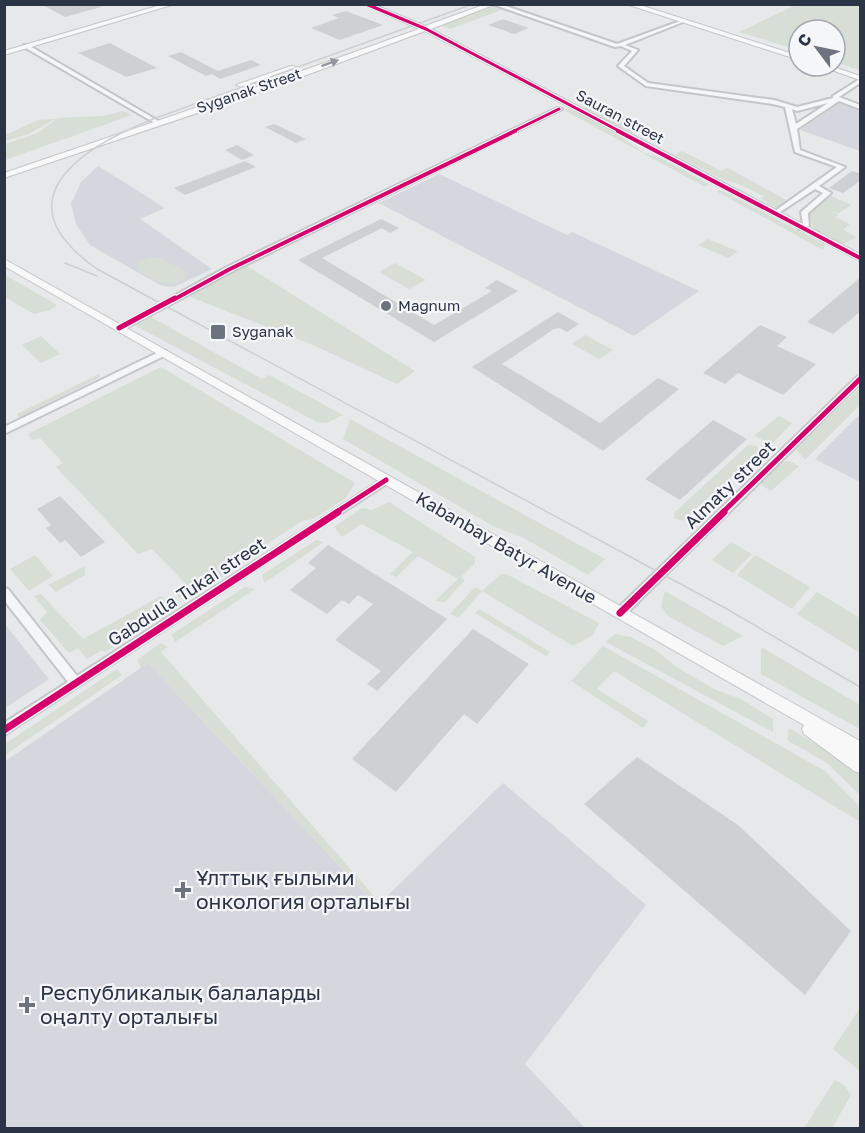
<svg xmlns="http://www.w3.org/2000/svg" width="865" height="1133" font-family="'Golos Text',sans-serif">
	<rect width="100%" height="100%" fill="#e6e8ea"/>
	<!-- built -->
	<path fill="#d4d7dd" d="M840,103L860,110V151L800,130Z
		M98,166L165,208L140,219L212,269L174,287L162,286L90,245L76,224L71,204L81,182Z
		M439,174L567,235L572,232L699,291L634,336L379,203Z
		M860,414V482L815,459Z
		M4,623L49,679L5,708H4Z
		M148,663L377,906L503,783L646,905L525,1064L585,1128H5L4,762Z"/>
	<!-- green -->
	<path fill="#d6ded6" d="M798,4L860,5V70L835,62V30H799V50L739,32Z
		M493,7L502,10L450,29L441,25Z
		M587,106C601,107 638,118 644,131L632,133L584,108Z
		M568,108L617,134L644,153L661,158L709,184L705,187L564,110Z
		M123,111L132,115L5,160V144L37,133L58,118L103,116Z
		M55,119L29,134L5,141V135L38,120Z
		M682,151L721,171L728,168L790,202L776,209L761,198L764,196L739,184L724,180L675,155Z
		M721,190L824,244L825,246L823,250L716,191Z
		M829,195L851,205L839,213L830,211L838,214L835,217L850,224L843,230L857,237L843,244L814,229L808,213Z
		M708,239L737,251H738L728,258L698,245Z
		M150,257L160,258L186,271L187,276C171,293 154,279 137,270V262Z
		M395,263L426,280L409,289L379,272Z
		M247,266L415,371L397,384L313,345L188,296Z
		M5,275L57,305L50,310L34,314L5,297Z
		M149,316L262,379L269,375L343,415L327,423L317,422L136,326L135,323Z
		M585,335L613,350L599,359L572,344Z
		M41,336L60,354L41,363L22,345Z
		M161,367L355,483L346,498L313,519L302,521L250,555L243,563L184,601L173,592L185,583L152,549L138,554L56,467L63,463L40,438L32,440L28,434Z
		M99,374L100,377L19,418L17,414Z
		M860,387V405L805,460L796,449Z
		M779,416L792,423L772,444L754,436Z
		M350,419L605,559L588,575L522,537L493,526L343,439Z
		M748,445L756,446L760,451L683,521L674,518V513Z
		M789,461L799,466L771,491L760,484L780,463Z
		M389,502L475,557V563L461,577L465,580L445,602L435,601L458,579L418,556L396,577L390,574L413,552L362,524L342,537L334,527L362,508L372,510Z
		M316,540L324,542L264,583L262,575Z
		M731,542L752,554L733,573L712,560Z
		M35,555L53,576L29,591L10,569Z
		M755,555L810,587L792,609L737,575Z
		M85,566V575L56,592L48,585Z
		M501,574H506L599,623L593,635L573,646L482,591L458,618L450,614L475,587L482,591Z
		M245,587L255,589L175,642L172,634Z
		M665,591L743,636L723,646L668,616L661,606Z
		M817,592L860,618V653L797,614Z
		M41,594L83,639L161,596L175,609L105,652L102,650L87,659L78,648L69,653L40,620L47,612L34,596Z
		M479,609L550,652L546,656L475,613Z
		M615,634L631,637L657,651L676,667L716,690L741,699L773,719V732L606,642Z
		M161,643L168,647L161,652L380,903L377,906L148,663L141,668L137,660Z
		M603,646L825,771L860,807V822L614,671L597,689L648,721L643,728L571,681Z
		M761,647L860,705V729L761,674Z
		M117,669L122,675L5,755V744Z
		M789,728L837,757L860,774V795L827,763L787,740Z
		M860,1008V1071L833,1049Z
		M835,1080L844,1085L851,1095L832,1128H804Z"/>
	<!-- building -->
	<path fill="#ced0d3" d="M41,4H101V7L65,17Z
		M346,11L383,25L340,40L311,28L339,18L332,15Z
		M503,19L529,28L514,34L488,25Z
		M110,43L123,50L157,68L126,77L78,53Z
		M181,52L218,71L251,60L261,65L220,79L212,74L206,76L168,56Z
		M274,124L306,139L296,143L265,127Z
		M237,145L254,155L242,160L225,150Z
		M245,161L256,167L185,195L174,188Z
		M852,171L861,174V180L843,193L829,188Z
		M381,219L399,228L390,233L382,228L322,258L434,325L492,291L485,288L497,280L518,291L434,342L298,260Z
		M861,277V311L833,334L807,322Z
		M558,312L579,324L567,332L560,328L554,329L502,364L600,423L658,378L679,389L603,451L472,367Z
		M760,325L787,337L777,346L816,364L783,395L738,373L725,384L703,373Z
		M713,420L747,439L680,500L645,479Z
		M60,496L105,542L81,557L65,540L60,543L46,528L51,525L37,509Z
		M328,545L447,619L377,691L367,684L381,671L335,640L373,604L358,595L349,604L342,600L327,614L290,590L316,568L308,563Z
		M473,629L529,664L477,724L464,714L396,792L352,759Z
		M637,757L738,825L851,931L805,995L584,804Z"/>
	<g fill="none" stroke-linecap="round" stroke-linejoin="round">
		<!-- street casing -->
		<g stroke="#c4c6c8" stroke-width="4">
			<path id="street" d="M492,4H500L617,44L683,20V22L625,45L638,50L624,66L648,83L774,100L797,107L833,98V96L860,79V83L839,97L860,105V109L839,101L797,129L800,150L845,167L819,186L831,193L808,213L809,226L799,229V225L803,224L801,212L823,193L815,189L777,214L772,213L837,167L795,152L785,107L773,104L646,86L618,66L632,51L621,46L615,47ZM828,103L796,124L792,109L797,111Z
				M24,45H28L160,122L155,123L24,47Z
				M557,108L562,109L233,271L122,330H119L115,328L227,267Z
				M163,350L166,351V355L4,434V427Z
				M860,376V383L624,616H616L615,613L616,610L857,377Z
				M386,477L389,478L391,480L389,482L4,735V723L68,682L4,600V588L8,589L77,676Z"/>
		</g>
		<!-- secondary casing -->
		<g stroke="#c4c6c8" stroke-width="2">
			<path id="secondary" d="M164,4H175L4,55V51Z
				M363,4H373L425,26L486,4H496L431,29L860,254V261L425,31L266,90L4,178V173L260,86L419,29Z
				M626,4H637L799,56V60Z
				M291,66L297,67L243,87L236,85Z
				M820,66H831L860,76V80Z
				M4,259L860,741V756H859L860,757V773L854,771L804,734L802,729L804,725L4,266Z"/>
		</g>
		<!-- street -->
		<use href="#street" fill="#f5f6f7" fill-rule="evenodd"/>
		<!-- secondary -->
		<use href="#secondary" fill="#f8f8f8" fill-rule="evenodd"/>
		<!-- tram -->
		<path stroke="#cecfd2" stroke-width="1.5" d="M473,4L153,119C78,149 0,201 97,269L727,609L860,687
			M65,263L97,276"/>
		<!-- cycleway-far3 casing -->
		<g stroke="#f4f6f9" stroke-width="5">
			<path id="cycleway-far3" d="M366,4L426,29L621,132
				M512,132L559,109"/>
		</g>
		<!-- cycleway-far2 casing -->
		<g stroke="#f4f6f9" stroke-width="6">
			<path id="cycleway-far2" d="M618,131L860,258
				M173,300L230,269L515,131"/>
		</g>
		<!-- cycleway-far1 casing -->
		<g stroke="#f4f6f9" stroke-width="8">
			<path id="cycleway-far1" d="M119,328L175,298
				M335,513L386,480
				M722,513L860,379"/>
		</g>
		<!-- cycleway casing -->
		<g stroke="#f4f6f9" stroke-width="10">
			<path id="cycleway" d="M620,613L724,512
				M4,730L338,512"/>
		</g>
		<!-- cycleway-far3 -->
		<use href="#cycleway-far3" stroke="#d6006c" stroke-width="3"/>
		<!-- cycleway-far2 -->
		<use href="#cycleway-far2" stroke="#d6006c" stroke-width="4"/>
		<!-- cycleway-far1 -->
		<use href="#cycleway-far1" stroke="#d6006c" stroke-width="5"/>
		<!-- cycleway -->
		<use href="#cycleway" stroke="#d6006c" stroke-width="7"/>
	</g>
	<!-- one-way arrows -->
	<defs><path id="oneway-solid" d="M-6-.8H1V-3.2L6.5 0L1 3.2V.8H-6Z" transform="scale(1.5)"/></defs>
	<use fill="#92969e" href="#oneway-solid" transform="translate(330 63) rotate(-20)"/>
	<!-- markers -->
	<g fill="#6c737f" stroke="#f4f6f9" stroke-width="2">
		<circle cx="386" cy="306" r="6"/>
		<rect x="210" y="324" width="16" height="16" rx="3"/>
		<path d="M180 881h6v6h6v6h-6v6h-6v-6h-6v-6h6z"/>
		<path d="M24 996h6v6h6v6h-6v6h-6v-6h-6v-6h6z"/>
	</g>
	<g text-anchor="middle" stroke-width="4.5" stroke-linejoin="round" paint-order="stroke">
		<!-- far-street labels -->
		<g font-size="15" fill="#2b3445" stroke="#f4f6f9">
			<text transform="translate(249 91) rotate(-19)" y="5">Syganak Street</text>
			<text transform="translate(620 117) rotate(28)" y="5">Sauran street</text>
		</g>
		<!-- far-poi labels -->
		<g font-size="15" fill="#2b3445" stroke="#f4f6f9" text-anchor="start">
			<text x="398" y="311">Magnum</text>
			<text x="232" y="337">Syganak</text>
		</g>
		<!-- street labels -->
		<g font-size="18" fill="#2b3445" stroke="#f4f6f9">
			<text transform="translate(730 485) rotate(-44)" y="6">Almaty street</text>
			<text transform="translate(506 548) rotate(30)" y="6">Kabanbay Batyr Avenue</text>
			<text transform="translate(187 592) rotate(-33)" y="6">Gabdulla Tukai street</text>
		</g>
		<!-- near-poi labels -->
		<g font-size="21" fill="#2b3445" stroke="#f4f6f9" text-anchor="start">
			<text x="196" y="885">Ұлттық ғылыми<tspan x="196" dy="24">онкология орталығы</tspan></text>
			<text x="40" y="1000">Республикалық балаларды<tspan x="40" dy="24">оңалту орталығы</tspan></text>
		</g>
	</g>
	<!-- border -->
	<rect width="865" height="1133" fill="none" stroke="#2b3445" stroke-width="12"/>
	<!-- north arrow -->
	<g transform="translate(817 48) rotate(302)"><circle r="28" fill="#f4f6f9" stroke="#a4a8b1" stroke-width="1.5"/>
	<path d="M0-4.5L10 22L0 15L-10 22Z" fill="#6c737f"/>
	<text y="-9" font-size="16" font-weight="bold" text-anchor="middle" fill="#2b3445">С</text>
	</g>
</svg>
